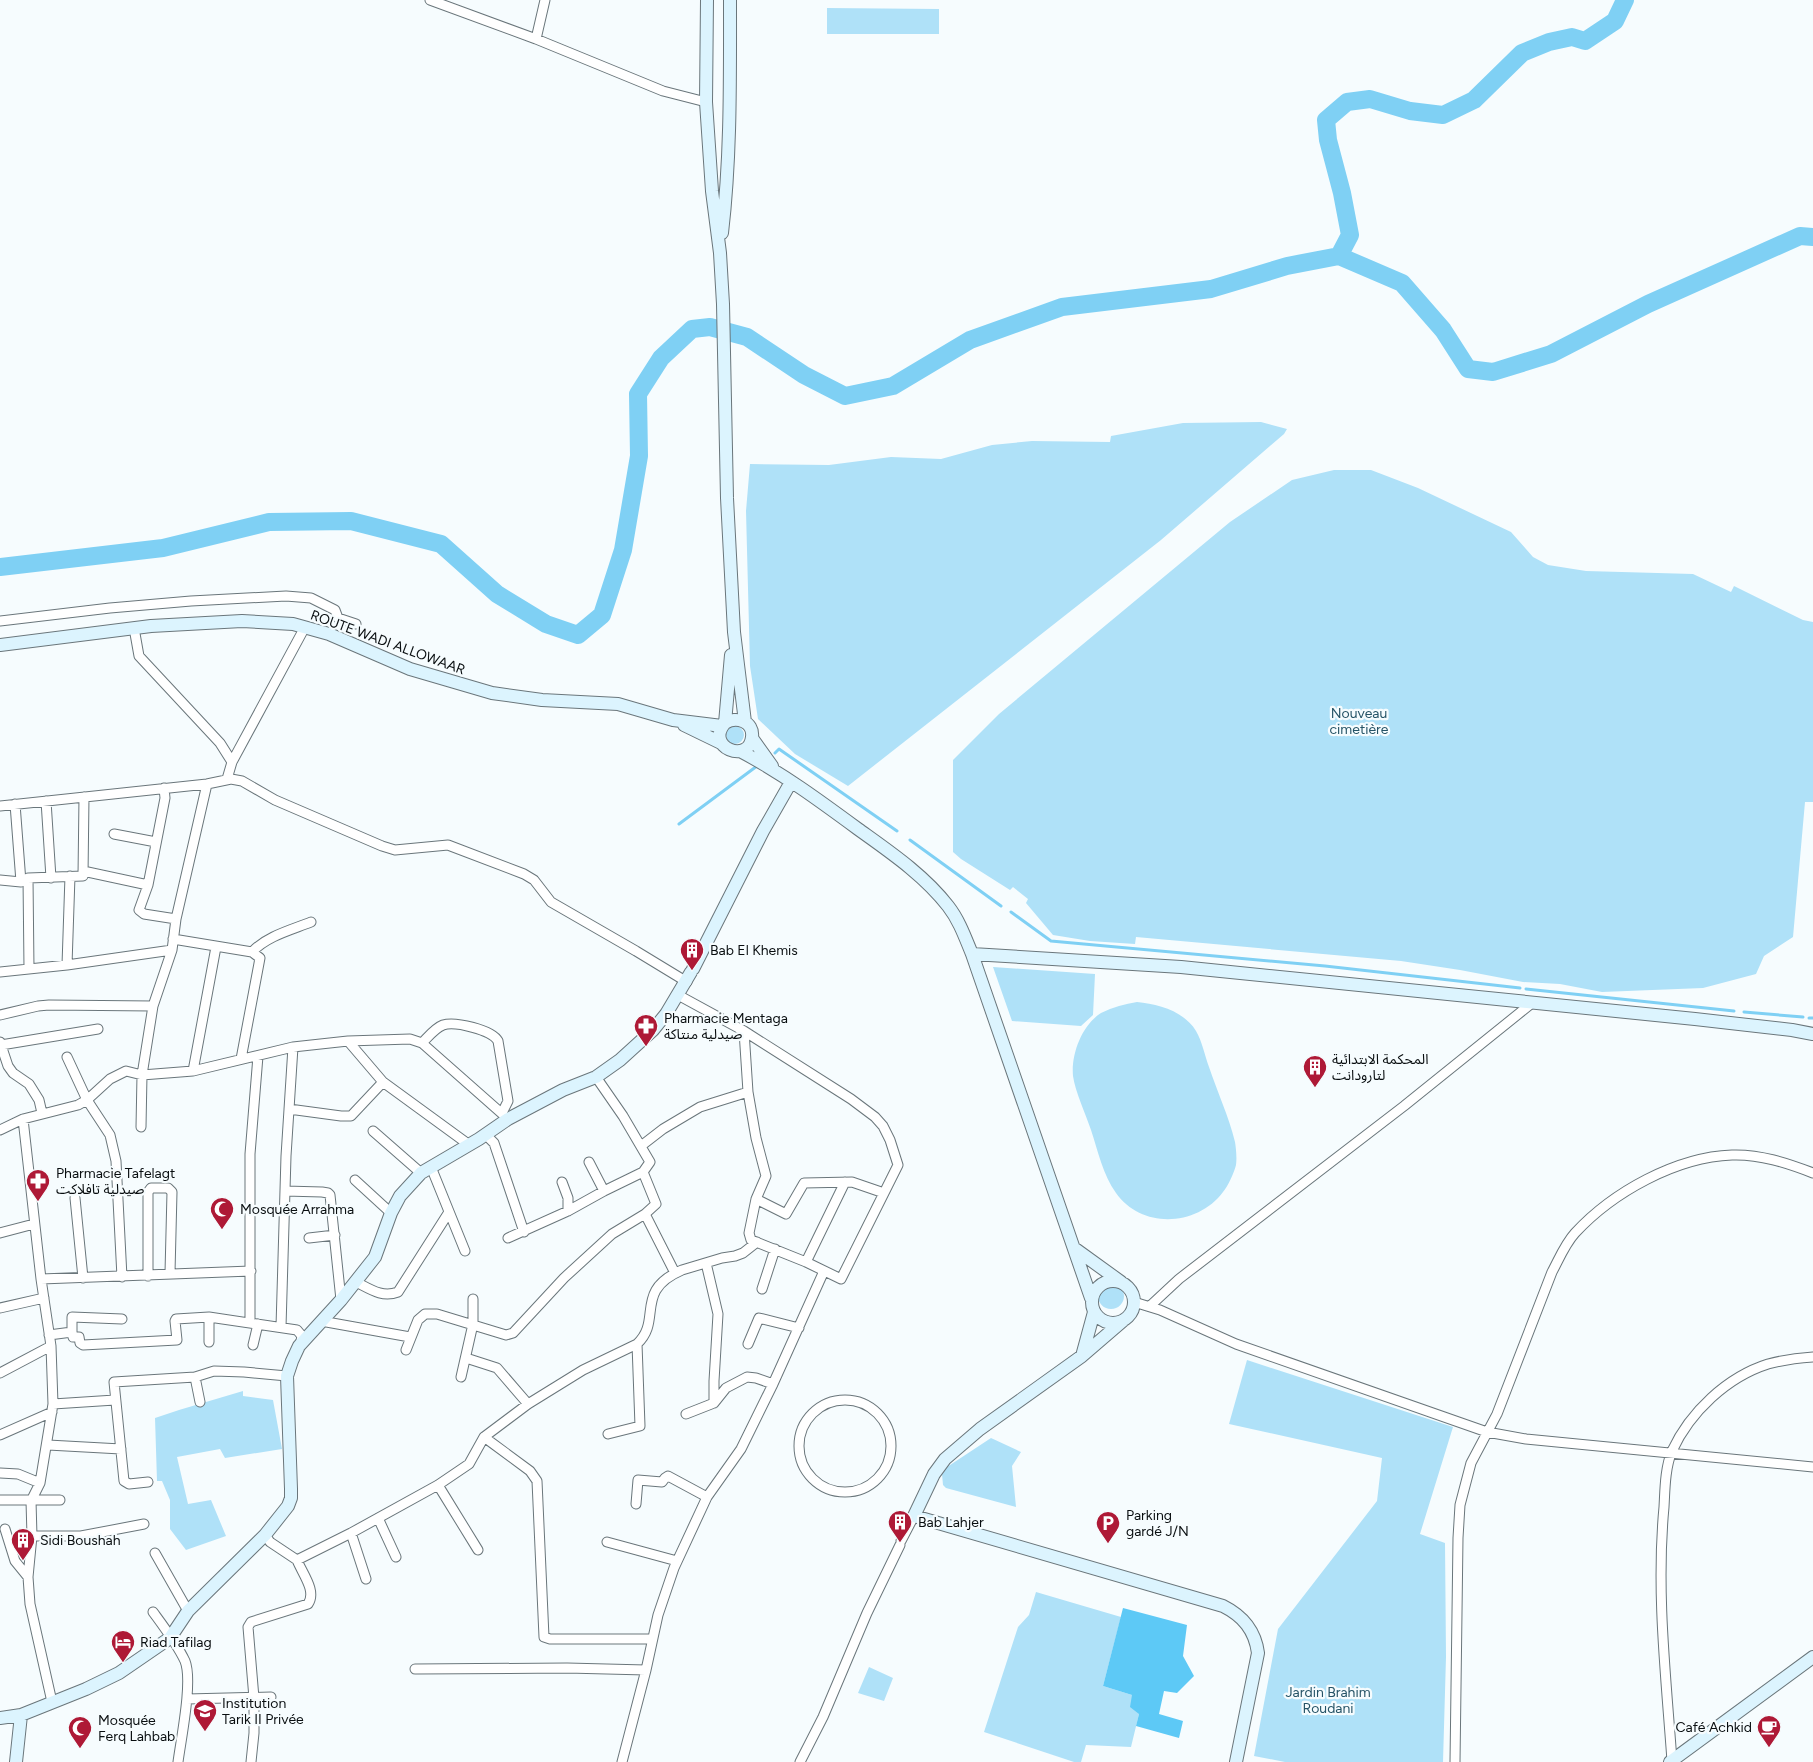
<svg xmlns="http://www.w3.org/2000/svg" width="1813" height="1762" font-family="Figtree,'Noto Sans Arabic',sans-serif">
	<rect width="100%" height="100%" fill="#f6fcfe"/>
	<!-- green -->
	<path fill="#afe1f8" d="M827,8L939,9V34H827Z
		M1261,422L1287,429L1284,434L1161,540L848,786L795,754L758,719L750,666L746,511L750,464L829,465L891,457L941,459L992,445L1032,441L1110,442L1111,436L1183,423Z
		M1334,470H1371L1418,488L1511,532L1533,557L1548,565L1586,571L1693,574L1731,592L1734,586L1803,620L1813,622V802H1805L1793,937L1764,956L1756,974L1703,988L1602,992L1560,984L1523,982L1460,970L1401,961L1136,937L1135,944L1090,941L1053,935L1026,903L1028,899L1013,887L1010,890L961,859L953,852V760L999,714L1230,522L1292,480Z
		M726 735a9 9 0 1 1 18 0a9 9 0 1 1-18 0Z
		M993,967L1095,974L1093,1015L1081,1026L1012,1021Z
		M1137,1002C1158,1004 1184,1011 1196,1031C1202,1041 1205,1056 1209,1067C1217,1091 1229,1117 1235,1142C1236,1148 1237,1158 1236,1165C1234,1173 1228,1186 1223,1192C1198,1226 1142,1230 1116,1193C1103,1175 1098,1151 1091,1130C1086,1115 1075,1091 1073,1076C1071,1054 1082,1025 1101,1013C1113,1007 1125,1004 1137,1002Z
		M1098 1296a13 13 0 1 1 26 0a13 13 0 1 1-26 0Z
		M1247,1360L1453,1427L1420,1534L1445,1543L1446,1657L1443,1762H1285L1254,1756L1278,1629L1377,1501L1382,1458L1229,1424Z
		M243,1391V1396L273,1400L282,1449L225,1458L220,1449L177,1457L188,1504L211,1500L226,1536L186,1550L170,1529V1500L162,1481H157L155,1418L179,1410Z
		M991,1438L1021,1452L1012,1466L1016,1507L946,1488L943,1485L942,1474L947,1467Z
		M1036,1592L1121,1617L1103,1686L1132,1695L1139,1714L1131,1747L1086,1745L1081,1762H1074L984,1732L1018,1627L1029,1615Z
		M869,1667L893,1678L884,1701L858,1693Z"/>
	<!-- forest -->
	<path fill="#5dc9f6" d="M1123,1608L1187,1625L1183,1656L1194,1676L1177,1693L1164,1691L1159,1714L1183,1721L1179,1738L1136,1726L1139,1714L1130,1707L1132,1695L1103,1686Z"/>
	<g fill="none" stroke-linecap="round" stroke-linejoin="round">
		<!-- stream -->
		<path stroke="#7fd0f4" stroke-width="3" d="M775,753L779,749L897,831
			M679,824L757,766
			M910,840L1001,906
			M1011,912L1051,941L1325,966L1520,988
			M1526,989L1734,1011
			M1744,1012L1803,1017
			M1809,1018H1813"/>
		<!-- river -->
		<path stroke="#7fd0f4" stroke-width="18" d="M1339,256L1350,235L1342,193L1328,140L1326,120L1347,102L1370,99L1410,111L1443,115L1474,100L1522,53L1549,42L1572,37L1585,41L1615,21L1625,0
			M0,567L163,548L269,522L351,521L441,544L497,594L546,624L578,635L602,615L623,550L639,456L638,394L661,358L692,329L710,327L747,337L804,375L845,396L893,386L970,340L1062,307L1211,289L1287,266L1339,256L1402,283L1443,330L1468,369L1493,372L1551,354L1648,304L1800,236L1813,237"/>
		<!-- street casing -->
		<g stroke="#6a767b" stroke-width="11">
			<path id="street" d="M430,0L536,39L663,91L706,102
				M536,39L545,0
				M0,621L110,608L191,601L286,596L311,598L335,610L338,618L356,624
				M134,628L139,656L220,743L232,762L227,779
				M232,762L305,627
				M164,788L165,798L148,885L139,910L144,914L176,919
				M46,801L51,878
				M15,804L21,882
				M0,806L207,784L231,779L242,781L275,800L382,846L395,850L448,845L524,874L534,880L551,902L636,951L687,982
				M114,834L156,842
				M83,871L148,885
				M28,878L29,969
				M0,880L21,882L28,878L83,876L84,797
				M173,939L252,952L260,958L241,1059
				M252,952C267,936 291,930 311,922
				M67,965L70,876
				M0,972L67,965L172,950
				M678,995L744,1031L748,1092L756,1138L766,1176L756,1199L749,1233L751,1240L806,1262L841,1279L898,1165L890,1140L883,1126L875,1117L851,1099L744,1031
				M0,1015L38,1006L49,1005L153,1006
				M348,1041L383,1082L468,1144
				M0,1042L8,1066L13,1073L29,1084L39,1100L42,1113
				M422,1043C428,1037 435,1028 443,1025C455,1021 492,1030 498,1041L508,1101L502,1113
				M1,1045L98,1029
				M67,1057L87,1100L110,1135L116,1161L122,1277
				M193,1071L216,947
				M289,1109L341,1116H351L383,1082
				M23,1119L41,1279L51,1346L53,1404L40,1483L31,1501L32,1536L28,1577L30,1604L52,1702
				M141,1127L142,1075L153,1006L172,950L176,919L207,784
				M0,1130L23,1119L78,1105L87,1100L110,1079L126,1071L142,1075L193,1071L293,1047L348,1041L410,1039L422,1043L508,1119
				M373,1131L421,1173
				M486,1135L494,1143L524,1232
				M641,1146L663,1129L700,1107L748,1092
				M589,1162L604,1191
				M431,1167L465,1251
				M355,1180L391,1213
				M562,1182L568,1198V1211
				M285,1191L322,1192L328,1193L330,1195L341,1300
				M75,1198L83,1278
				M756,1199L786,1214L804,1183L852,1182L884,1193
				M645,1214L675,1273
				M0,1233L34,1224
				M309,1238L335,1235
				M508,1238L568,1211L604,1191L643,1172L650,1162L623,1116L596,1077
				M806,1262L845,1182
				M706,1263L718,1314L714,1381V1403
				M148,1276V1192L151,1188H168L172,1192L170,1273
				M41,1279L251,1271
				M356,1282C370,1289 382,1298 398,1292L449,1212
				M762,1289L775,1249
				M1134,1302L1160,1310L1236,1344L1487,1432L1526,1439L1813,1467
				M1150,1306L1179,1279L1404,1106L1532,1003
				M0,1308L44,1298
				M321,1321L410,1337
				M250,1322V1154L258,1056
				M281,1327L286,1156L293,1047
				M72,1332L73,1337H79L80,1343L83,1345L177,1340L175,1321L176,1319L209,1317L297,1330L302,1336L300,1346
				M49,1335L72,1332V1317L122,1319
				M209,1342V1317
				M748,1344L759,1318L799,1328
				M253,1345L258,1324
				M406,1350L418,1320L425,1314H437L506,1335L513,1333L564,1278L612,1234L645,1214L656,1204L643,1172
				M466,1358L497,1368L528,1404
				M0,1373L51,1346
				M195,1377L200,1402
				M461,1377L473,1324V1299
				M799 1446a46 46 0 1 1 92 0a46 46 0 1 1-92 0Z
				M53,1404L115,1400
				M686,1414L714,1403L726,1388L747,1377L756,1378L773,1384
				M608,1434L640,1426L637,1344
				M0,1435L52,1412
				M484,1437L530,1471L537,1481L544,1637L550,1639H652
				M48,1445L121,1449
				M0,1473L18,1474L40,1483
				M148,1482L129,1484L124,1481L114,1382L195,1377L214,1371L244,1372L287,1376
				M438,1485L478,1550
				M0,1500H60
				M636,1504L638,1480L662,1482L665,1478L668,1476L707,1497
				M378,1518L396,1557
				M5,1529L15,1561L28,1577
				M351,1533L366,1579
				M265,1535L270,1542L297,1560L351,1533L438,1485L469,1464L484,1437L528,1404L583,1370L637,1344C663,1320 633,1291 682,1270L722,1258L735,1256L743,1253L757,1242
				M32,1536H81L144,1524
				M901,1541L914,1516
				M607,1542L677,1561
				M155,1553L188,1611
				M153,1612C164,1627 177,1644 185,1661C193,1681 181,1739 178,1762
				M415,1669L567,1668L646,1670
				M187,1699L271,1697
				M1672,1761C1666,1676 1656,1592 1664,1507C1665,1489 1665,1468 1672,1451C1690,1412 1727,1377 1768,1364C1783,1360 1798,1358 1813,1357
				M251,1762L254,1733V1698L248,1627L251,1622L308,1604C317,1591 302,1573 297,1560
				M622,1762L646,1670L658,1615L674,1568L707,1497L741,1449L773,1384L824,1271
				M800,1762L823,1717L867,1613L900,1545
				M1455,1762L1458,1538L1460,1505L1471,1463L1497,1414L1552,1272C1559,1259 1565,1244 1575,1233C1613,1192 1676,1157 1732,1155C1760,1154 1787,1163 1813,1173"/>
		</g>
		<!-- secondary casing -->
		<g stroke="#6a767b" stroke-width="14">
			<path id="secondary" d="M707,0L706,102L712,191L720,253L723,304L727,498L734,632L745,722
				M722,233C731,156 730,78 730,0
				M0,645L151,626L242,621L293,624L329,634L410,669L492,693L542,700L618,704L673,720L722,726
				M725,723C736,716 754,721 752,737C749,765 704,747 725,723L731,655
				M684,725L721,743
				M752,738L772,766
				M740,751C782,773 820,801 858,829C890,852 924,875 948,906C959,920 965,937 972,954L1091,1298
				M972,954L1181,967L1695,1019L1792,1030L1813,1034
				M693,969L763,831L791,782
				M1074,1248L1121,1282
				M1092 1302a21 21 0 1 1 42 0a21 21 0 1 1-42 0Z
				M1125,1319L1082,1356L980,1429L945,1459L934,1474L914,1516L1223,1606C1243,1616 1255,1630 1258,1653L1236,1762
				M1082,1356L1094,1312
				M0,1718L21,1715L86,1689L119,1673L170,1638L188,1611L265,1535L288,1506L291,1498V1489L287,1376L292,1361L299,1346L341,1300L375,1257L391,1213L400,1196L421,1173L479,1139L508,1119L563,1090L596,1077L620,1060L653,1030L666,1014L691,972
				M16,1762L21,1715
				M1670,1762L1813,1657"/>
		</g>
		<!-- street -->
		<use href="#street" stroke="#fff" stroke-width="9"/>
		<!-- secondary -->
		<use href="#secondary" stroke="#dcf4fe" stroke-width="12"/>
	</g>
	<!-- icons -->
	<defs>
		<g id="building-pin" transform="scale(1.25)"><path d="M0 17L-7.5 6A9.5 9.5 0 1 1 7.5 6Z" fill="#ae1936" stroke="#f6fcfe"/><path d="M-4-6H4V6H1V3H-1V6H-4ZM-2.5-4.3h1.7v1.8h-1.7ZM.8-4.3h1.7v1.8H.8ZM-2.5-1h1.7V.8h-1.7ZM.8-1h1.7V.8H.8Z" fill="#fff"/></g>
		<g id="pharmacy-pin" transform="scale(1.25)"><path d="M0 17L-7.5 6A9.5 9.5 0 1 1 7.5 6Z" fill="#ae1936" stroke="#f6fcfe"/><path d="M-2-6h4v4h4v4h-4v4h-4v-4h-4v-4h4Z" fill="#fff"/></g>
		<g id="mosque-pin" transform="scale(1.25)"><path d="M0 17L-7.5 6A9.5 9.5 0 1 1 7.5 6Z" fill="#ae1936" stroke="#f6fcfe"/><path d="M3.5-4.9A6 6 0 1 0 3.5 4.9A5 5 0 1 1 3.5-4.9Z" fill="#fff"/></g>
		<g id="parking-pin" transform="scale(1.25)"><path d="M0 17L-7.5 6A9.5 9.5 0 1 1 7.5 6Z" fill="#ae1936" stroke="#f6fcfe"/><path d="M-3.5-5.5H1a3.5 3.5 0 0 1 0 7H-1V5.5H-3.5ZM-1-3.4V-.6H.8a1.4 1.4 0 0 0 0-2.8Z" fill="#fff"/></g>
		<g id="hotel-pin" transform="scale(1.25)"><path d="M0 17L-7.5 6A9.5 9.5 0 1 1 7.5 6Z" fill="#ae1936" stroke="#f6fcfe"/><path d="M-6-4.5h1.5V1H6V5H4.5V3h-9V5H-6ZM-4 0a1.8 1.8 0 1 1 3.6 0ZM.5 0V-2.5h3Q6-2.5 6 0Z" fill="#fff"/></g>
		<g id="school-pin" transform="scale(1.25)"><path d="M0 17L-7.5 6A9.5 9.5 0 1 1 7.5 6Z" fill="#ae1936" stroke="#f6fcfe"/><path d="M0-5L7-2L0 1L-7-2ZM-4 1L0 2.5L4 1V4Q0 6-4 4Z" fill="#fff"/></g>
		<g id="cafe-pin" transform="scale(1.25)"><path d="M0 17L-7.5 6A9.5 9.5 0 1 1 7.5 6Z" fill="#ae1936" stroke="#f6fcfe"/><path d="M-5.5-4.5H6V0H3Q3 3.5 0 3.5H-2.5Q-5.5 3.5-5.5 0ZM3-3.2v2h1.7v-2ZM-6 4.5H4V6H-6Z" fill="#fff"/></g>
	</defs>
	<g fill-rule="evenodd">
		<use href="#building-pin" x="692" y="950"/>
		<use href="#pharmacy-pin" x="646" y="1026"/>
		<use href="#building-pin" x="1315" y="1067"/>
		<use href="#pharmacy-pin" x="38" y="1181"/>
		<use href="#mosque-pin" x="222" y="1209"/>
		<use href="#building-pin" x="900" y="1522"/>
		<use href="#parking-pin" x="1108" y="1523"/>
		<use href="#building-pin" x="23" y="1540"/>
		<use href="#hotel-pin" x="123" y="1642"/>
		<use href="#school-pin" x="205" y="1711"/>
		<use href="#cafe-pin" x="1769" y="1727"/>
		<use href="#mosque-pin" x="80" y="1728"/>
	</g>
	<g text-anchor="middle" stroke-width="4.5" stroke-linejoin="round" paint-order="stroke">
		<!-- street labels -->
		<g font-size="14" fill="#090e10" stroke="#f6fcfe">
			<text transform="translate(388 642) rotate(20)" y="5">ROUTE WADI ALLOWAAR</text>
		</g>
		<!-- park labels -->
		<g font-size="14" fill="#265467" stroke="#f6fcfe">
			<text x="1359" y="718">Nouveau<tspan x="1359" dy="16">cimetière</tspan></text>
			<text x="1328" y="1697">Jardin Brahim<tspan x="1328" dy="16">Roudani</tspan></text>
		</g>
		<!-- poi labels -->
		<g font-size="14" fill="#090e10" stroke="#f6fcfe" text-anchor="start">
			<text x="710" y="955">Bab El Khemis</text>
			<text x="664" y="1023">Pharmacie Mentaga<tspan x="664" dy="16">صيدلية منتاكة</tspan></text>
			<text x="1332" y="1064">المحكمة الابتدائية<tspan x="1332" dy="16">لتارودانت</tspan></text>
			<text x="56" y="1178">Pharmacie Tafelagt<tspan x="56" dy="16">صيدلية تافلاكت</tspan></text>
			<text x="240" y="1214">Mosquée Arrahma</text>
			<text x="1126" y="1520">Parking<tspan x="1126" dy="16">gardé J/N</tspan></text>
			<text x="918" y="1527">Bab Lahjer</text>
			<text x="40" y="1545">Sidi Boushah</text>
			<text x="140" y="1647">Riad Tafilag</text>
			<text x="222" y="1708">Institution<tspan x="222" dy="16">Tarik II Privée</tspan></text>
			<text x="98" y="1725">Mosquée<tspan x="98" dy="16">Ferq Lahbab</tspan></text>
			<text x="1752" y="1732" text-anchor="end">Café Achkid</text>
		</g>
	</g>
</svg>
